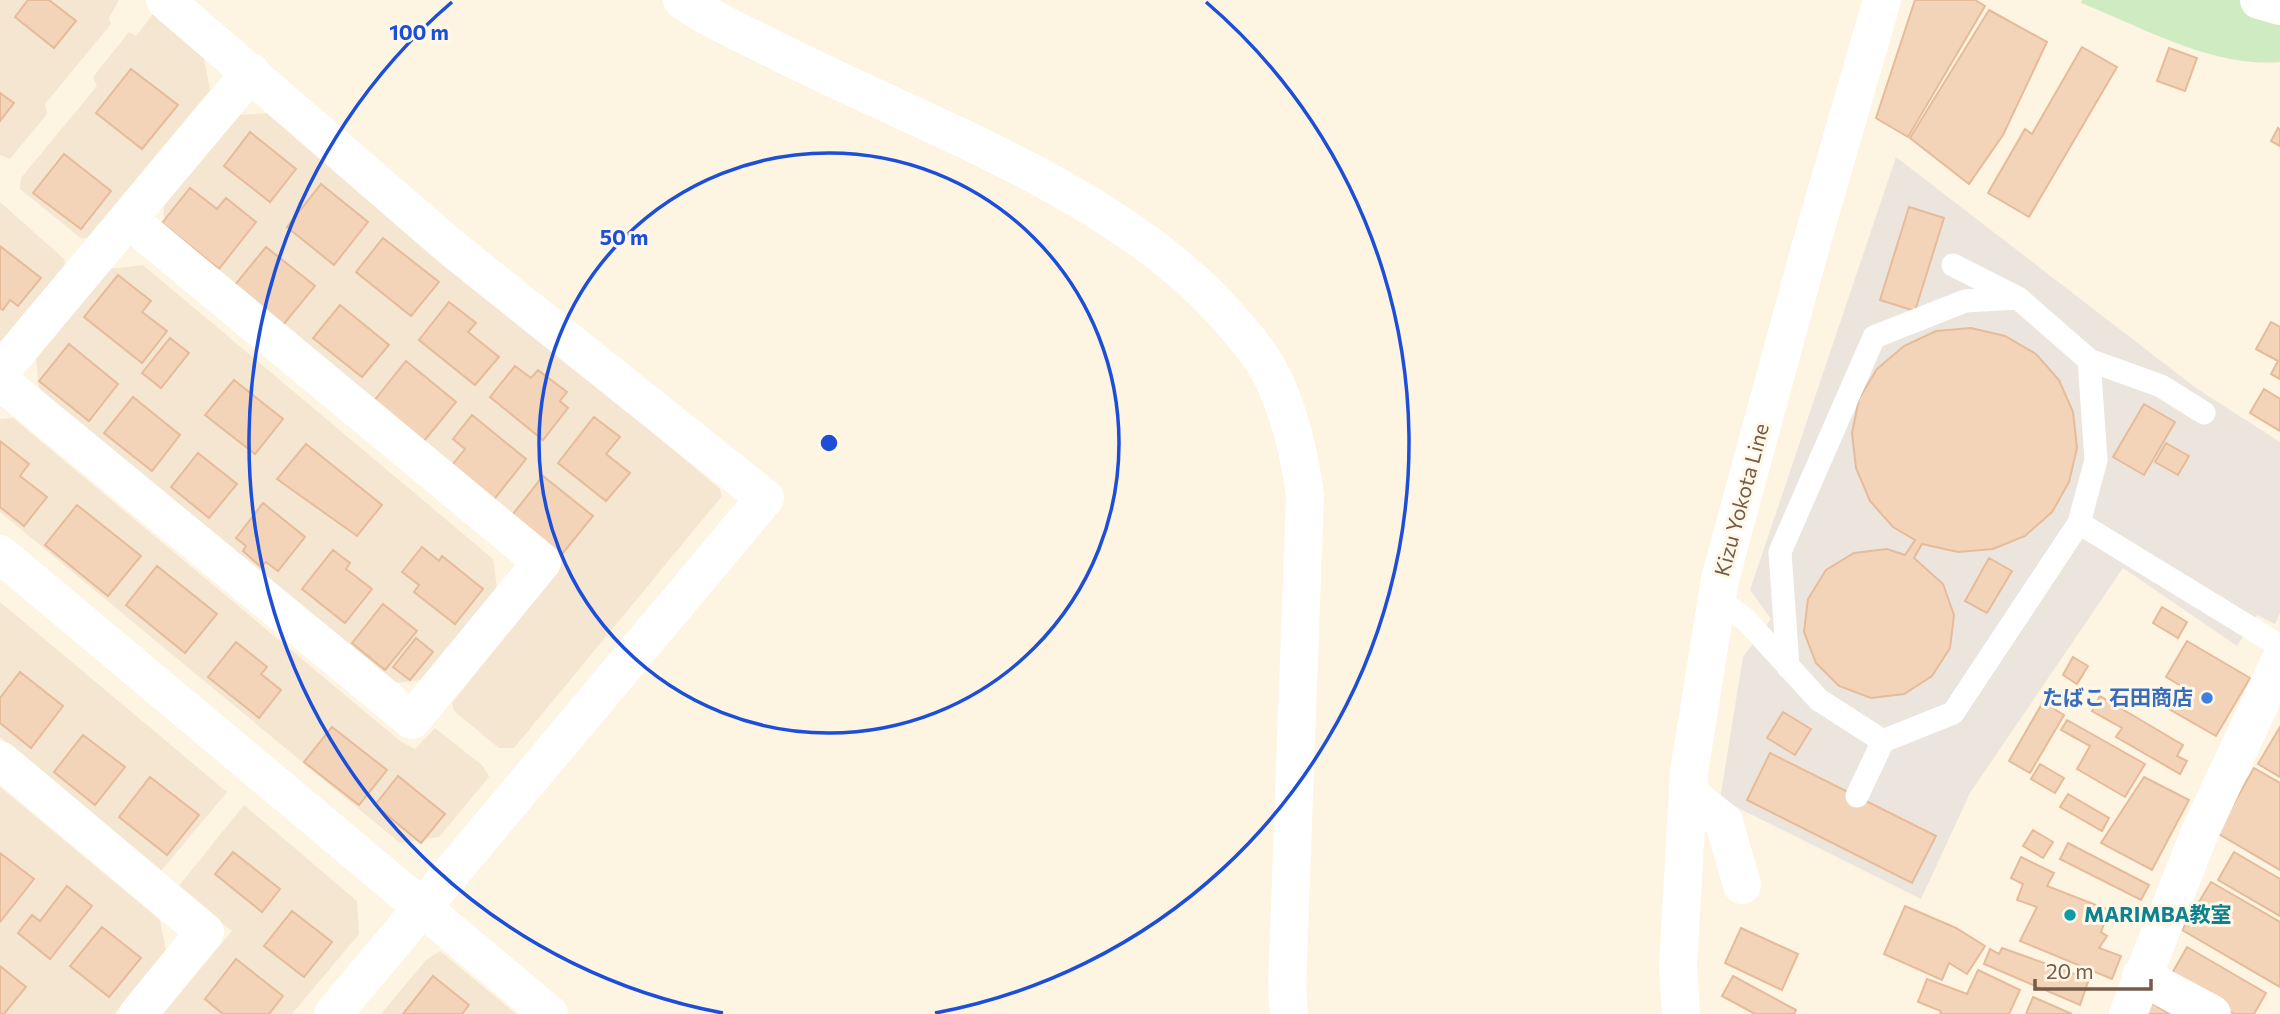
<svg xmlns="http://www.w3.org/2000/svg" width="2280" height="1014" font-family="Commissioner,'Noto Sans JP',sans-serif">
	<rect width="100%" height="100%" fill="#fdf4e2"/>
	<!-- residential -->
	<path fill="#f5e6d1" d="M0,0H119L109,18L111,24L45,104L47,114L10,159L0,155Z
		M153,14L204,58L210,90L88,237L82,239L20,189L21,178L97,86L93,77L129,32L136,36Z
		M270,113L720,489L722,496L514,748H499L454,711L452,703L561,567L166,237L163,204L239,115Z
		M0,202L64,259L65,265L0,342Z
		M143,265L493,559L497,588L421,680L394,683L39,389L36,358L110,269Z
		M13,418L400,741L415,749L435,728L483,766L489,777L439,837L400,843L0,512V419Z
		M0,602L227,792L161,871L0,737Z
		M0,787L160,920L166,951L114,1014H0Z
		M244,805L357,901L359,934L292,1014H163L232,931L178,887Z
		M440,951L516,1014H381L426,960Z"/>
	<!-- industrial -->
	<path fill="#ece5de" d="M1896,157L2196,388L2280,442V613L2275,624L2257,615L2237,646L2123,568L1970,793L1921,899L1720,799L1743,657L1771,619L1750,590Z"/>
	<!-- green -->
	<path fill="#cfebc1" d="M2082,0H2280V62C2213,68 2142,27 2081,3Z"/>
	<!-- building -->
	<path fill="#f3d4b9" stroke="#e6bb99" stroke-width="2" d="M28,0H49L76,21L54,48L15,17Z
		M1915,0H1975L1985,6L1908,137L1876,118Z
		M1989,10L2047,42L2003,135L1969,184L1910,138Z
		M2082,47L2117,67L2029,217L1988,193L2025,129L2032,134Z
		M2169,48L2197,58L2185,91L2157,81Z
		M131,69L178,105L142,149L96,113Z
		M0,93L14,103L0,121Z
		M2278,128L2280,130V146L2271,141Z
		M250,132L296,169L270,202L224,166Z
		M64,154L111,191L81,229L33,193Z
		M321,184L368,222L334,265L287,227Z
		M190,188L217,209L226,198L256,222L219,269L162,223Z
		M1909,207L1944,218L1915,311L1880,300Z
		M383,238L439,282L411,316L356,272Z
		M0,246L41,278L18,306L10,300L3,310L0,308Z
		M266,247L315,286L283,325L234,286Z
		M118,275L151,301L142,312L167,331L142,363L84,317Z
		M449,302L476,323L468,332L499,357L475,385L419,340Z
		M340,305L389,345L362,377L313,338Z
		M2271,322L2280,327V379L2271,374L2278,361L2256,349Z
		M1971,328L2005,336L2036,354L2059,380L2073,412L2077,448L2069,482L2052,512L2025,536L1993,549L1958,552L1922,544L1914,558L1943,584L1954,615L1950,648L1932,676L1904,694L1871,698L1839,686L1816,663L1804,632L1808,599L1826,570L1854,553L1887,549L1905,555L1915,540L1893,527L1870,501L1856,468L1852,433L1859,399L1877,369L1904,346L1936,331Z
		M170,338L189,353L161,388L142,373Z
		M69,344L118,384L89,421L39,381Z
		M406,361L456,402L424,441L374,401Z
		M515,366L531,378L538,370L567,392L560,401L568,408L543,440L490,397Z
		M234,380L283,419L255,454L205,415Z
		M2264,389L2280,399V431L2250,413Z
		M133,397L180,435L152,471L104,433Z
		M2144,404L2175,422L2144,475L2113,457Z
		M472,415L526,459L492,502L449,469L465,449L453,439Z
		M594,417L620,437L606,454L630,473L606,501L558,463Z
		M0,441L29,464L20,476L47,497L24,526L0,507Z
		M2166,443L2189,456L2178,475L2155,462Z
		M306,444L382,505L357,536L277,479Z
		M198,453L237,484L209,518L171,487Z
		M543,476L593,516L558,559L509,519Z
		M263,503L305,537L278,571L266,562L261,567L243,551L246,546L236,538Z
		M77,505L141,556L108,596L45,545Z
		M422,547L439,561L442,556L483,589L455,624L414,592L419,585L402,572Z
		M333,550L350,563L346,569L372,589L345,623L302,589Z
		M1989,558L2012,571L1987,613L1965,601Z
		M157,566L217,614L185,653L126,605Z
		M383,604L417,631L385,670L352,643Z
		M2162,607L2187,622L2178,638L2153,623Z
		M416,638L433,652L410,680L393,667Z
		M2187,641L2250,678L2216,736L2169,709L2181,686L2166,677Z
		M236,642L267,667L261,674L281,690L259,718L208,677Z
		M2073,657L2088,666L2077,684L2063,675Z
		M20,672L63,706L31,748L0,723V698Z
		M2100,696L2183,745L2177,756L2187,761L2180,774L2116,737L2122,728L2092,711Z
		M2043,702L2064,715L2030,773L2009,761Z
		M1783,712L1811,729L1795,755L1767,738Z
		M2067,720L2145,764L2125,797L2077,769L2090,746L2061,730Z
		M332,727L387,770L359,805L304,762Z
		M2280,727V777L2258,764Z
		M83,735L125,767L95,805L54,772Z
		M1770,753L1936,836L1912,883L1747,800Z
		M2040,764L2064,778L2055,793L2031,779Z
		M2254,768L2280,783V870L2217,833Z
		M398,776L445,814L421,843L375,805Z
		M150,777L199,815L167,855L119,817Z
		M2144,777L2189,800L2152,870L2101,843Z
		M2068,794L2109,818L2102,831L2060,807Z
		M2033,830L2053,842L2043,858L2023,846Z
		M2068,843L2149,885L2141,900L2060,859Z
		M233,852L280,889L262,912L215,874Z
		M2234,852L2280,879V916L2218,880Z
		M0,853L34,879L0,922Z
		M2021,857L2054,873L2047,886L2109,910L2101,932L2107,936L2099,948L2121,956L2112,979L2020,941L2037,907L2017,900L2023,884L2011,878Z
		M2211,882L2280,922V987L2182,930Z
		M67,886L92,906L50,959L18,933L32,915L40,921Z
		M1905,906L1956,928L1985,946L1967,974L1949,963L1942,980L1884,954Z
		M292,911L332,942L304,977L264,946Z
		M102,927L141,958L109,997L70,966Z
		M1741,928L1798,954L1782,990L1725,963Z
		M2187,947L2266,993L2254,1014H2234L2170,977Z
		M2002,948L2089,979L2080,1005L1984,964L1990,949L1999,954Z
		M236,959L283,996L269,1014H223L205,999Z
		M0,966L26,987L4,1014H0Z
		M1978,970L2020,990L2009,1014H1940L1941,1011L1918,1002L1927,979L1967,994Z
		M433,976L469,1005L462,1014H403Z
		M1733,976L1796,1010L1794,1014H1755L1722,996Z
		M2033,997L2072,1014H2026Z
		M2151,1003L2170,1014H2146Z"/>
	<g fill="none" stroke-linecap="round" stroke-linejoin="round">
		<!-- service -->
		<path stroke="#fff" stroke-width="23" d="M1953,265L2018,298L2089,360L2096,460L2079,523L2280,646
			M2089,360L2161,386L2204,413
			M1717,598L1746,620L1819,700L1883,741L1857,796
			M1788,667L1780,552L1874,337L1965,301L2018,298
			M1883,741L1953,713L2079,523"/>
		<!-- minor -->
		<path stroke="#fff" stroke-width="38" d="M165,0L453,249L765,498L333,1014
			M682,0C714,22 750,37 785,55C929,127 1123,195 1229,318C1247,338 1264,358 1275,383C1291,418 1300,458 1305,495L1287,988L1289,1014
			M2259,0L2280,6
			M0,372L251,72
			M0,381L412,720L542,562L128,219
			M0,554L549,1014
			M0,760L205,932L138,1014
			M1688,793L1724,822L1742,885
			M2141,976L2212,1014
			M2128,1014L2200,832L2280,661"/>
		<!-- secondary -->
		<path stroke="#fff" stroke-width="38" d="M1681,1014L1678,966L1689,772L1720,579L1811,245L1882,0"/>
	</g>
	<!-- distance rings -->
	<g fill="none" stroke="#1d4ed8" stroke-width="3.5">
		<circle cx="829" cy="443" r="290"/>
		<path d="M723 1013A580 580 0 0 1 452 2M1206 2A580 580 0 0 1 935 1013"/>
	</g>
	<!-- markers -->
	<circle fill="#3f7fe0" stroke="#fff8e9" stroke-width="2.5" cx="2207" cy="698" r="7"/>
	<circle fill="#0f9aa8" stroke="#fff8e9" stroke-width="2.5" cx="2070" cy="915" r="7"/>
	<g text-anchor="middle" stroke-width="6" stroke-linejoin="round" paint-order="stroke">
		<!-- street labels -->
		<g font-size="21" fill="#765b48" stroke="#fff8e9">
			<text transform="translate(1742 500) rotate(-75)" y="7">Kizu Yokota Line</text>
		</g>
		<!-- shop labels -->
		<g font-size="21" font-weight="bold" fill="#366cbe" stroke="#fff8e9" text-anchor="end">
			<text x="2193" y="705">たばこ 石田商店</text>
		</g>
		<!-- culture labels -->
		<g font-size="21" font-weight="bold" fill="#0d838f" stroke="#fff8e9" text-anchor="start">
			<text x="2084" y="922">MARIMBA教室</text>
		</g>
	</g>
	<circle cx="829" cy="443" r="10" fill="#1d4ed8" stroke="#fff8e9" stroke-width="3.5"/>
	<g font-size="21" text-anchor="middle" font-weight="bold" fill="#1d4ed8" stroke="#fff8e9" stroke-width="6" stroke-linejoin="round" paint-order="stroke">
		<text x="419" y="40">100 m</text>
		<text x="624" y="245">50 m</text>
	</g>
	<!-- scale -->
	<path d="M2035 979v10h116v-10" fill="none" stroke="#765b48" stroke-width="3.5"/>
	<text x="2046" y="979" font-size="21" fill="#765b48" stroke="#fff8e9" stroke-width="5" paint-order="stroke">20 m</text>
</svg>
